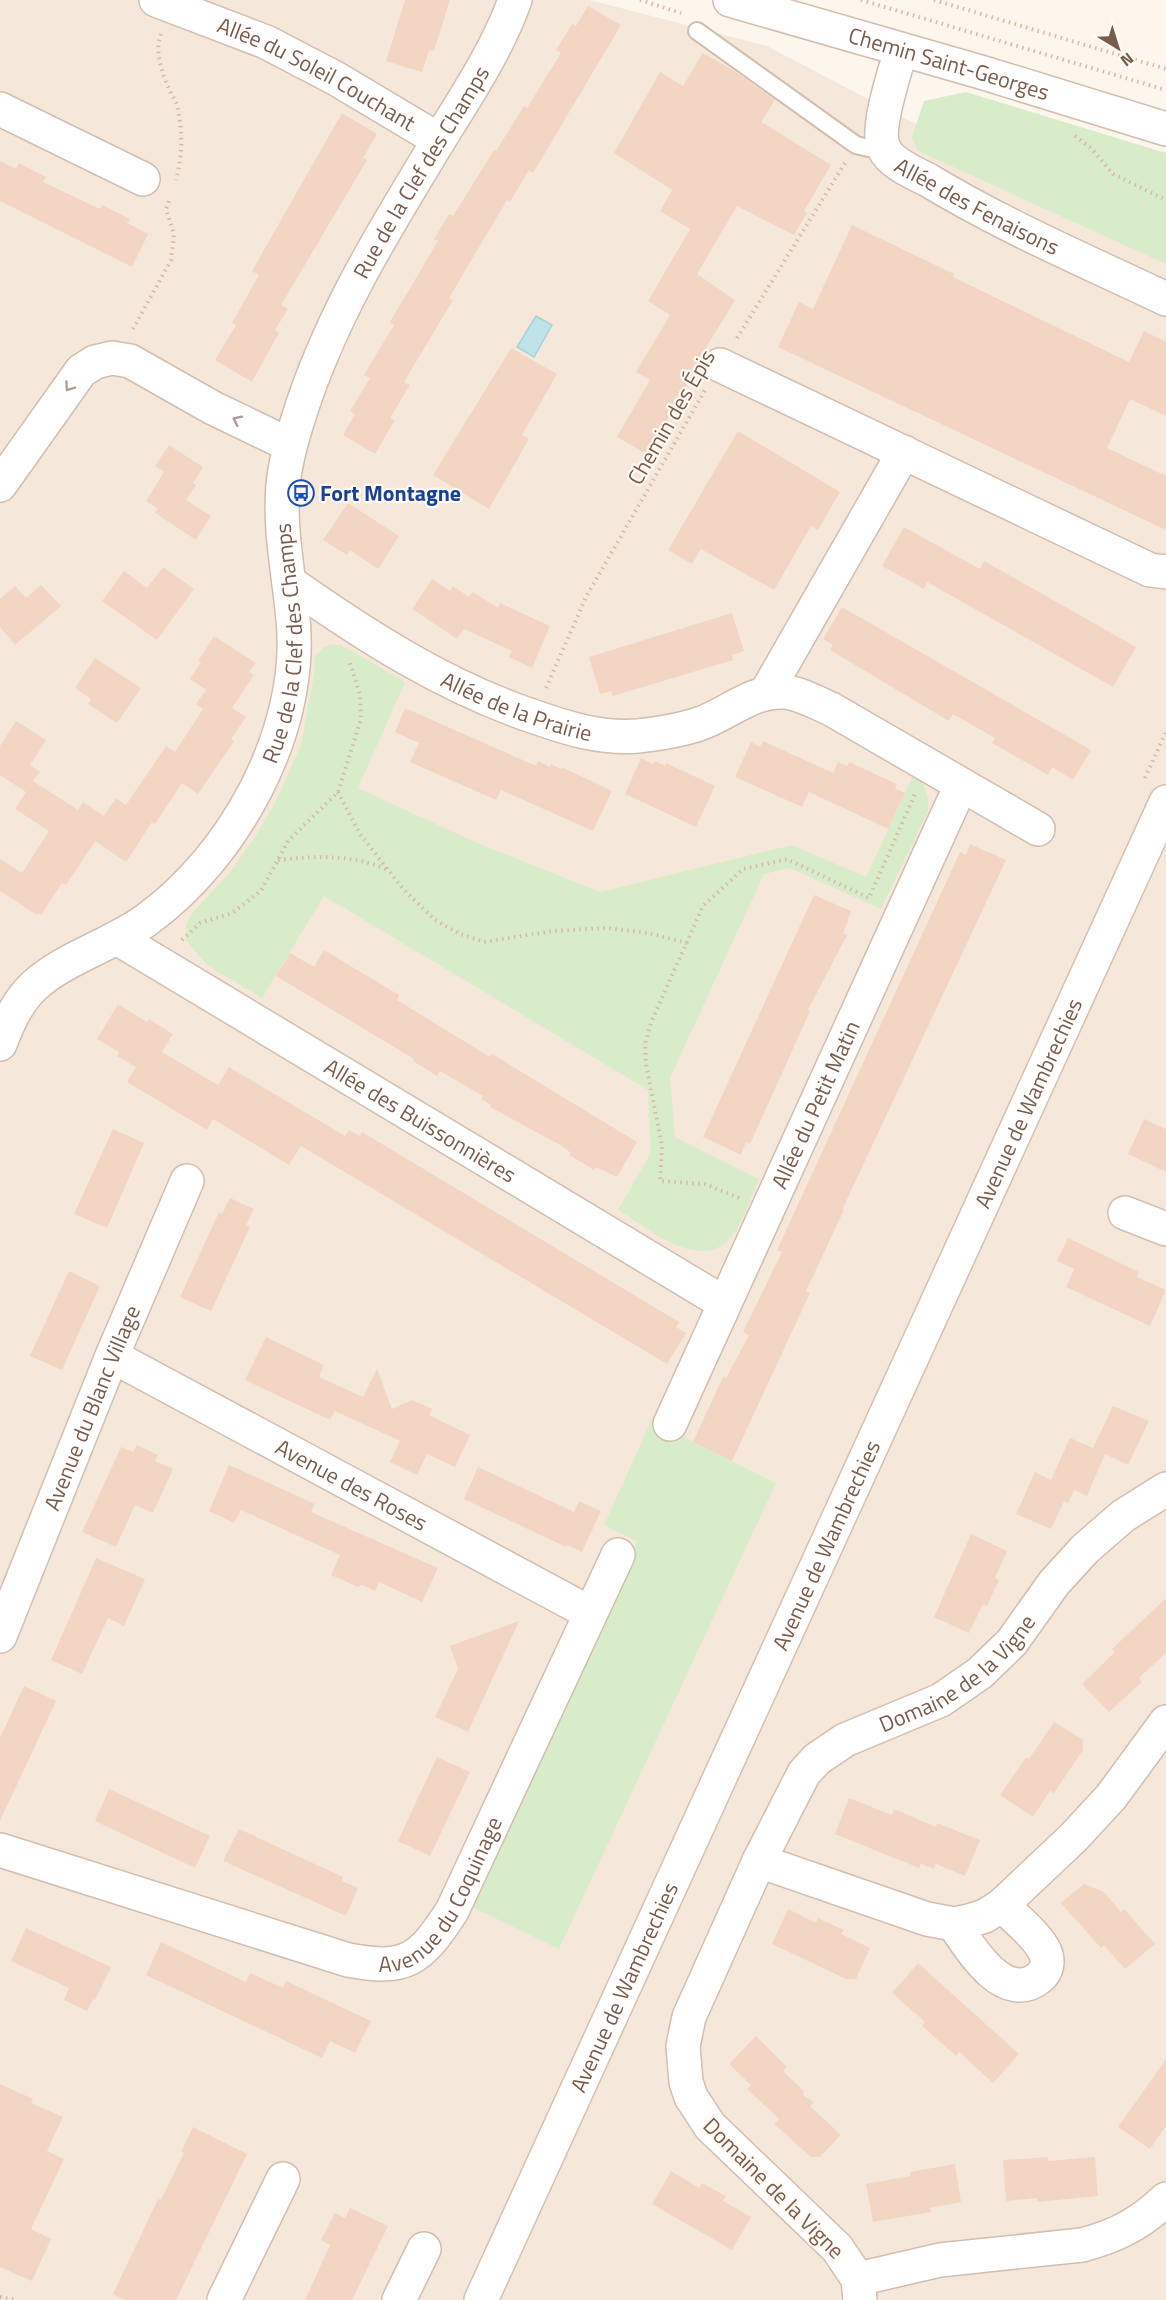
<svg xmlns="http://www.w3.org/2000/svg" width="1166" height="2300" font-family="'Titillium Web',sans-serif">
	<rect width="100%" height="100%" fill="#fdf6ec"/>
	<!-- residential -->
	<path fill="#f5e8da" d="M0,0H590L767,46L1166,255V2300H0Z"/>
	<!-- green -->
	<path fill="#d8ecc9" d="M966,92L1166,153V264L918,151L912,137L924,101Z
		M332,644L340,645L349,649L405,682L358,788L477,843L600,892L792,845L866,877L914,774C926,788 929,792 928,811L881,909L790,868L764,874L670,1078L675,1137L759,1179C751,1196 745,1218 734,1233C704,1277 650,1229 618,1210L651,1153L648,1090L324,896L262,998L207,965L186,940V925L192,913L229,874L255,837L275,803L301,745L315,670L314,657L323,648Z
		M652,1419L693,1442L776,1483L559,1949L468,1905L637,1541L604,1525Z"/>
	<!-- water -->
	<path fill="#bfe3e8" stroke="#a5d3da" stroke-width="1.5" d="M536,316L552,325L534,357L517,347Z"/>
	<!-- building -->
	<path fill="#f3d5c3" d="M405,0H450L434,51L429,50L422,72L386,61Z
		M588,6L621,25L533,173L529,170L510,202L507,200L449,298L453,300L404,382L410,385L390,418L395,420L375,454L343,435L355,414L350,411L370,378L364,375L394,325L390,322L438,241L434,239L449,214L453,216L494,150L496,151L524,106L527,108L561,53L556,50L572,24L576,26Z
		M703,53L736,72L775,100L761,122L831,165L804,211L807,213L794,235L737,206L697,274L735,300L695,366L697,367L648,455L617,437L650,380L636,372L670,315L648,301L690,229L660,211L672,190L614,153L660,72L683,86Z
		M342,113L377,134L363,158L367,160L281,305L288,309L275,330L279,333L252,382L215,360L236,325L232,323L259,275L252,271Z
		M0,161L16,169L19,163L46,177L43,182L100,209L102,205L130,219L127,223L148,234L132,267L0,201Z
		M852,225L954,274L953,277L1129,362L1144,331L1166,342V416L1130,399L1107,448L1166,476V530L778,347L799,302L813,309Z
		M511,348L557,374L522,435L529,439L489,509L433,475Z
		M738,431L840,492L818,530L811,526L774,590L701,549L692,564L668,550Z
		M169,445L203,467L193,483L196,485L186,500L211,516L196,540L155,513L158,509L146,501L164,472L155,466Z
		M348,503L399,536L378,569L350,550L347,555L323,540Z
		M904,527L980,569L984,561L1136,647L1113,687L927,582L924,589L882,566Z
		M163,567L194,589L157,640L102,601L124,571L147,588Z
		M432,579L450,591L453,586L469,597L473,592L498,608L500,603L550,626L532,668L509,657L512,651L464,629L457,639L412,609Z
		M41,585L61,606L15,645L0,627V599L15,586L26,598Z
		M842,607L1091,750L1073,780L1052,767L1048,775L992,743L995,738L953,714L949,721L830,650L833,645L823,639Z
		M732,613L744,651L732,655L733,660L613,696L611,691L600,694L589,657Z
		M214,636L256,663L249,672L254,675L232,708L246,717L231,739L234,741L198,794L182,783L155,824L152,822L126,862L95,841L66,885L62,883L41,915L39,913L37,915L0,891V859L22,873L49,831L15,809L26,792L0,775V746L16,721L46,740L30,765L40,772L33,781L78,810L83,802L104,816L116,798L126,805L166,746L175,752L203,709L196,704L206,690L190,679L201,662L198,661Z
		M95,658L141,688L117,723L88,704L91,699L75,688Z
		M405,708L536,766L538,761L550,767L551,764L561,769L562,767L612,791L593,831L501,790L496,800L410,762L419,743L395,732Z
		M763,741L833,773L838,762L847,766L849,762L897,784L895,788L905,793L888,829L809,792L802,807L735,777L751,742L760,747Z
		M641,758L653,764L655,761L665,766L666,763L715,786L696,827L625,794Z
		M970,844L1006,860L842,1210H844L806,1291L810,1293L732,1461L693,1442L723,1377L726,1378L749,1335L743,1332L782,1252L777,1250L949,876L960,852L966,855Z
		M814,895L851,911L843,934L847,935L808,1010L810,1011L750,1144L746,1142L741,1155L703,1137Z
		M324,950L399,995L397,1000L490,1057L492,1054L637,1142L617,1177L596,1167L594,1170L569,1155L571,1153L562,1146L490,1107L491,1105L481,1099L483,1096L440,1071L437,1076L413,1061L414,1059L276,976L290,953L314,967Z
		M118,1004L147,1022L149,1019L173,1034L162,1052L218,1085L229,1067L345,1136L349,1130L360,1136L362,1132L679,1322L676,1327L686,1333L667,1364L301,1146L289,1165L213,1119L207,1130L127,1082L136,1067L117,1056L119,1052L97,1039Z
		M1144,1119L1166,1129V1172L1128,1154Z
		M113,1129L144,1143L107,1228L74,1214Z
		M230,1198L254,1209L246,1225L250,1227L211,1311L180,1297L219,1212L222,1214Z
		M1068,1238L1139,1272L1137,1277L1166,1290L1150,1326L1066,1287L1074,1269L1057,1261Z
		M69,1271L100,1286L62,1370L30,1356Z
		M266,1337L324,1365L319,1377L363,1397L377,1369L392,1409L412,1400L432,1409L429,1415L470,1435L455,1467L427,1454L417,1475L390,1462L400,1441L335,1411L330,1420L245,1380Z
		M1113,1406L1149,1421L1128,1465L1105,1454L1087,1496L1074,1490L1068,1503L1064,1501L1051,1529L1016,1514L1035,1472L1051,1480L1070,1438L1093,1448Z
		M137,1445L158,1455L155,1461L173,1469L153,1513L135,1505L116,1547L82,1532L121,1447L133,1452Z
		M229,1465L315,1504L311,1512L438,1568L422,1602L379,1582L375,1591L362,1585L358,1587L331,1575L340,1555L241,1510L234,1523L209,1511Z
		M478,1467L574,1512L579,1501L601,1511L582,1552L567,1545L566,1547L464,1499Z
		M971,1534L1007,1551L995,1578L999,1580L987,1606L983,1604L969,1633L934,1617Z
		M96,1558L145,1579L124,1626L108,1618L82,1674L51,1660Z
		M1166,1598V1653L1139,1678L1142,1682L1109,1712L1082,1684L1115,1652L1112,1649Z
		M519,1621L468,1732L435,1717L458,1669L450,1646Z
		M24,1686L56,1701L0,1821V1738Z
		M1054,1722L1083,1740V1750L1054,1793L1050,1791L1033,1817L1000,1795L1026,1757L1029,1759Z
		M437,1757L470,1772L430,1856L398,1841Z
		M109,1789L210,1836L195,1868L95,1821Z
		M849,1798L892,1815L894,1809L936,1827L937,1823L980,1840L965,1876L936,1864L934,1869L921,1864L919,1868L835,1834Z
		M239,1829L343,1877L342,1881L358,1888L346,1916L223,1861Z
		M1084,1884L1104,1892L1121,1912L1124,1909L1155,1944L1125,1969L1104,1945L1101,1948L1061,1903Z
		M788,1909L816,1923L818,1918L844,1930L841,1934L870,1948L856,1979H846L772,1944Z
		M26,1928L111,1967L95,2000L93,1999L87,2011L64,2000L69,1988L11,1961Z
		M161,1942L246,1982L250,1973L283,1988L286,1981L371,2021L355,2053L330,2041L322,2058L146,1975Z
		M918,1963L1019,2054L993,2083L959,2052L956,2056L922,2026L925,2022L892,1993Z
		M756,2036L787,2067L783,2071L804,2091L803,2095L814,2102L810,2106L841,2135L820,2157H811L774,2124L779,2119L747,2089L751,2085L729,2064Z
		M1166,2059V2126L1150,2149L1118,2127Z
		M0,2084L33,2099L31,2103L63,2117L47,2151L64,2159L31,2229L51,2239L32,2281L0,2267Z
		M193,2127L247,2154L176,2300H125L113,2294L158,2199L161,2200L184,2153L181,2152Z
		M1048,2157L1049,2161L1095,2157L1098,2196L1037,2202V2198L1006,2201L1003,2160Z
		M955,2164L961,2202L930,2208L931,2212L873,2222L866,2184L910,2176V2172Z
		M671,2171L699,2188L702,2183L713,2189L726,2196L723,2201L751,2217L732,2250L652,2204Z
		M350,2208L388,2226L352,2300H305L330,2245L321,2240L335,2213L345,2218Z"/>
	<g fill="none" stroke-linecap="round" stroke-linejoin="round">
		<!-- service casing -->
		<g stroke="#d1beb0" stroke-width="20">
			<path id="service" d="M697,31L856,145L886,152"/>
		</g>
		<!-- minor casing -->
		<g stroke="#d1beb0" stroke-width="36">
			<g id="minor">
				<path id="s1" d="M156,0L266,42L335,78L439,140"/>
				<path id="s2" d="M901,50C895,71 875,130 884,148C890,163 914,173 928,180C1004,226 1086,261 1166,299"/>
				<path d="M0,109L143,179"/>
				<path d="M720,365L1150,570L1166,572"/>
				<path d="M0,485L81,371L95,362L112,358L130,361L213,408L290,445"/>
				<path id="s3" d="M289,582C366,636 445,687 535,717C569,729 602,739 638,736C657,734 677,731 696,725C726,716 751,690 784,692C800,693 817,703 831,709L1038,829"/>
				<path d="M766,693L904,452"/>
				<path id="s4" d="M117,938L724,1303"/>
				<path id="s5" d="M0,1044C8,1023 17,1002 34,986C63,959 111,945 145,921C191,888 229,841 255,791C282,739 299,678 293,619C289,574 279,530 283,485C286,456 295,428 304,401C336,307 388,224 439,140C467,95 497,50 515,0"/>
				<path d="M1125,1213L1166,1229"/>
				<path id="s6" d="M112,1356L590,1613"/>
				<path id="s7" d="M670,1424L961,785"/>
				<path id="s8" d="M0,1636L112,1356L187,1181"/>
				<path id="s9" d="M0,1850L348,1960C407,1971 420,1960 452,1911L618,1555"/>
				<path d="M759,1861L927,1919L954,1924L969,1921L985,1916L1002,1905L1073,1838L1111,1797L1166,1722"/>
				<path d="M954,1924C970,1949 1005,2006 1040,1977C1047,1971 1049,1961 1045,1952C1039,1937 1014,1917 1002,1905"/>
				<path d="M858,2279L940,2260L1082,2245C1116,2236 1140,2224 1166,2199"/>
				<path d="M224,2300L283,2179"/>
				<path d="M399,2300L424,2249"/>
				<path id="s10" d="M860,2300L858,2279L837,2248L710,2126L691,2097L686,2082L683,2046L689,2017L759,1861L804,1773L817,1759L845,1740L941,1700L980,1673L1012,1642L1054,1583L1085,1549L1123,1516L1166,1489"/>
			</g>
		</g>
		<!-- tertiary casing -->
		<g stroke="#d1beb0" stroke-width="36">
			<g id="tertiary">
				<path id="s11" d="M730,0L984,73L1166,129"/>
			</g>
		</g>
		<!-- secondary casing -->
		<g stroke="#d6c0b0" stroke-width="36">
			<g id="secondary">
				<path id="s12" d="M481,2300L1166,802"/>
			</g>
		</g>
		<!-- path -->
		<path stroke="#d9b8a5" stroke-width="4" stroke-dasharray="1.5 4.5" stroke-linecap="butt" d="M640,0L681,13
			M861,0L1166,90
			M934,0L1166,69
			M161,34C154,50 162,73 169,89C172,96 177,102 178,110C183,134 182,157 176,180
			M1075,136L1091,148L1113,174L1166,200
			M133,329L171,260L174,234L166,209L170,199
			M737,338L845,163
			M546,688L586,597L705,390
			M1145,778L1166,732
			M338,792L360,834L404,890L435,920L460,934L484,942L553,931L606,928L648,933L687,943
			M278,860C318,856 351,854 388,870
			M182,940L200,923L232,913L261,891L288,841L338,792L361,719L360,695L349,660
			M739,1198L705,1184L660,1181L662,1146L646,1064L645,1044L652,1020L703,906L743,869L787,859L869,898L915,794
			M0,2297L16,2300"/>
		<!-- service -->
		<use href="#service" stroke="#fff" stroke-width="16"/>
		<!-- minor -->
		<use href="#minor" stroke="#fff" stroke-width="33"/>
		<!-- tertiary -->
		<use href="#tertiary" stroke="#fff" stroke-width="33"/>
		<!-- secondary -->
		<use href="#secondary" stroke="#fff" stroke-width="33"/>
	</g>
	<!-- one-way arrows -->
	<defs><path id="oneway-chevron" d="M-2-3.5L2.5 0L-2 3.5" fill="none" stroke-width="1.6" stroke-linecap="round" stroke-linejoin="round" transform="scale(1.5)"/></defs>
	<g stroke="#af9d94">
		<use href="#oneway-chevron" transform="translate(69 387) rotate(125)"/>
		<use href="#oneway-chevron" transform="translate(237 420) rotate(-154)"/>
	</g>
	<!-- icons -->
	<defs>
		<g id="bus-ring" transform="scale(1.35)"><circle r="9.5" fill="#fffaf3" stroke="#1a4fb4" stroke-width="1.5"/><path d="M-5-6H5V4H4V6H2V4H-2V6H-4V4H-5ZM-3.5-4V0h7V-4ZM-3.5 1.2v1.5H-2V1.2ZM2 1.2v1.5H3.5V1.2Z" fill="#1a4fb4"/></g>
	</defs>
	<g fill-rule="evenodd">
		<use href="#bus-ring" x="301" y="493"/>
	</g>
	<g text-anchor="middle" stroke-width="4.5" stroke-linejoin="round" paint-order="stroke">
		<!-- street labels -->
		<g font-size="22" fill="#7a5c4d" stroke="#fffaf3">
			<text dy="8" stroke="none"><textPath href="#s11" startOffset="228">Chemin Saint-Georges</textPath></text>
			<text dy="8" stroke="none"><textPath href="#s1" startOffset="177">Allée du Soleil Couchant</textPath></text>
			<text dy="8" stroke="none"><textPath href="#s5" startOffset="1026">Rue de la Clef des Champs</textPath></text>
			<text dy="8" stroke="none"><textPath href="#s2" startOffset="212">Allée des Fenaisons</textPath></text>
			<text transform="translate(671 417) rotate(-60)" y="8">Chemin des Épis</text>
			<text dy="8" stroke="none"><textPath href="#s5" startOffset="522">Rue de la Clef des Champs</textPath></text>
			<text dy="8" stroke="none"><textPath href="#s3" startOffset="261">Allée de la Prairie</textPath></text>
			<text dy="8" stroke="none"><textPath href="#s12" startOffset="1316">Avenue de Wambrechies</textPath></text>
			<text dy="8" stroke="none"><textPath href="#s7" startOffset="351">Allée du Petit Matin</textPath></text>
			<text dy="8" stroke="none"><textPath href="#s4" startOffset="354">Allée des Buissonnières</textPath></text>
			<text dy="8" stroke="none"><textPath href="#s8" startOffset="246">Avenue du Blanc Village</textPath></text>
			<text dy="8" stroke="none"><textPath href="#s6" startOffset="272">Avenue des Roses</textPath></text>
			<text dy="8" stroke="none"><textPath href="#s12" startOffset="830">Avenue de Wambrechies</textPath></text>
			<text dy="8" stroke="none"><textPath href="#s10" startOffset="806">Domaine de la Vigne</textPath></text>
			<text dy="8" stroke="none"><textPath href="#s9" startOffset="495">Avenue du Coquinage</textPath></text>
			<text dy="8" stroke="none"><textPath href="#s12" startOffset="344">Avenue de Wambrechies</textPath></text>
			<text transform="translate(774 2188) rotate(45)" y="8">Domaine de la Vigne</text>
		</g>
		<!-- transit labels -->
		<g font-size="22" font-weight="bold" fill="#164399" stroke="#fffaf3" text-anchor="start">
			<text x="320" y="501">Fort Montagne</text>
		</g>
	</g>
	<!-- north arrow -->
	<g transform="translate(1118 48) rotate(142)" stroke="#fffaf3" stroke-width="4.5" paint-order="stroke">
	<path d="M0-4.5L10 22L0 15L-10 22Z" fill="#7a5c4d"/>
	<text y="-9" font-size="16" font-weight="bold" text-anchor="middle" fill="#7a5c4d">N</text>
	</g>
</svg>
